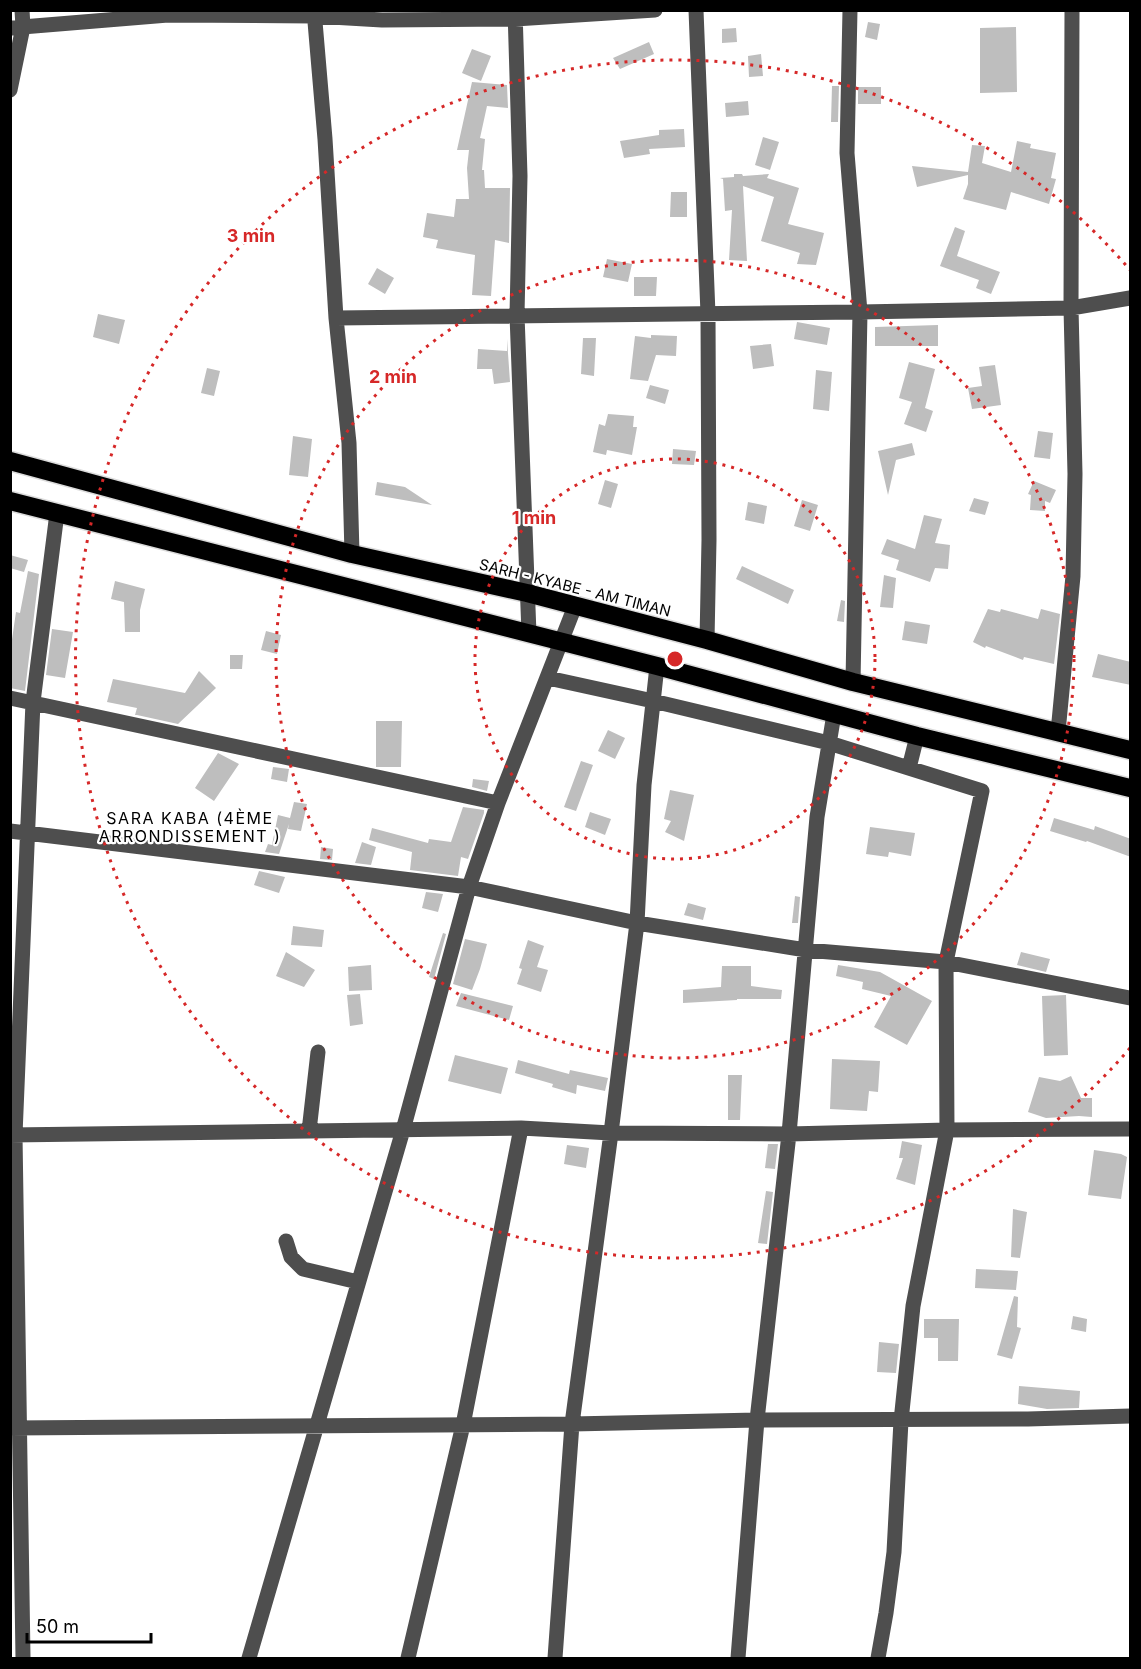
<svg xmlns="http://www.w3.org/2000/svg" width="1141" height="1669" font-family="Inter,sans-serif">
	<rect width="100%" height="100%" fill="#fff"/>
	<!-- building -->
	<path fill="#bebebe" d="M868,22L880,24L877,40L865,37Z
		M1016,27L1017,92L980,93V28Z
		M736,28L737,42L722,43V29Z
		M649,42L654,54L620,69L613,58Z
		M472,49L491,56L481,81L462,73Z
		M761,54L763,76L749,77L748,56Z
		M472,82L507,85L508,108L487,106L480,138L485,139L482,170H484L485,188H510L509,243L495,240L491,296L472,295L475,255L436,248L438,240L423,237L427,213L454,217L456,199H469L467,168L469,150H457Z
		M832,86H839L838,122H831Z
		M858,87H881V104H858Z
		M748,101L749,115L726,117L725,103Z
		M684,129L685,147L649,149L650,154L624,158L620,141L659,135V130Z
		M763,137L779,142L770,170L755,165Z
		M1017,141L1031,144L1030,148L1056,153L1051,178L1056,179L1049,204L1011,192L1006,210L963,199L968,184V175L917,187L912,166L968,172L972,145L985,146L982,163L1011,172Z
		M734,174H742L743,176L769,174L767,178L799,188L788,224L824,233L816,265L797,264L800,253L761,241L774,197L743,186L747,261L729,260L732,210L725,211L723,179L720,178L734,177Z
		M671,192H687V217H670Z
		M955,227L965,231L957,256L1000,272L991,294L976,288L979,280L940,266Z
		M607,259L632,264L628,282L603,277Z
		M377,268L394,278L385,294L368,284Z
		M634,277H657L656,296H634Z
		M98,314L125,320L119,344L93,337Z
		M797,322L830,328L827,345L794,339Z
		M938,325V346H875V327Z
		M651,335L677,336L676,356L656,355L648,381L630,379L635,336L651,338Z
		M583,338H596L594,376L581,374Z
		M507,339L510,382L494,384L492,369H477L478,349L507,351Z
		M771,344L774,366L753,369L750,346Z
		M909,362L935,369L925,408L933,411L926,432L904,424L912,402L899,398Z
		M995,365L1001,405L972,409L968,388L982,386L979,367Z
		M207,368L220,371L214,396L201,393Z
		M816,370L832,372L829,411L813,409Z
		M650,385L669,390L665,404L646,398Z
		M608,414L634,416L633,427H637L632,455L607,450L606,455L593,452L599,424L605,426Z
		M1038,431L1053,433L1050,459L1034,457Z
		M293,436L312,439L308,477L289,475Z
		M912,443L915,455L896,460L888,495L878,451Z
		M673,449L696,451L694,465L672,464Z
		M605,480L618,484L611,508L598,504Z
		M1034,481L1056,490L1050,503L1045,501V511L1030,510L1031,495L1028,494Z
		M377,482L405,487L432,505L375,495Z
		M974,498L989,502L985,515L969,511Z
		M802,500L818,505L810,531L794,526Z
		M748,502L767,506L764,524L745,520Z
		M924,515L942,519L935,543L950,545L948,569L935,568L930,582L896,570L899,560L881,554L887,539L915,549Z
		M10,555L28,560L24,572L10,568Z
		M742,566L794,590L788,604L736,579Z
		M28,571L39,574L25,691L10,688V653L16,612L20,613Z
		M884,575L896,578L893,608L880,607Z
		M115,581L145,589L140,610V632H125L124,602L111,599Z
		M841,600L845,601L844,622L837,621Z
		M988,609L1000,612L1001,609L1038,619L1041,609L1060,614L1054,664L1024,657L1023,660L986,646L985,648L973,642Z
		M905,621L930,625L927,644L902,640Z
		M52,629L73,632L65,678L46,675Z
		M266,631L281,635L277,654L261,650Z
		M1098,654L1131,662V685L1092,677Z
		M230,655H243L242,669H230Z
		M199,671L216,688L178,724L137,715H135L137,708L107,702L113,679L185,693Z
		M376,721H402L401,767H376Z
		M608,730L625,738L615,759L598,751Z
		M218,753L239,764L214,801L195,788Z
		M581,761L593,765L576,811L564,807Z
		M273,767L289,769L287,782L271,779Z
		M473,779L489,781L487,791L472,787Z
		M670,790L694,795L684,841L665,832L671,821L664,819Z
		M294,802L307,804L301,831L288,829L289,824L279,854L265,852L268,844L272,845L278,815L290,818Z
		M463,807L484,810V813L468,859L461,857L458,876L410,870L412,852L369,840L372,828L428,843L429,839L451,842Z
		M590,812L611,819L605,835L585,827Z
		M1054,818L1094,830L1095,826L1131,839V857L1087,841L1086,842L1050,831Z
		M870,827L915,833L911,856L889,852L888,857L866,854Z
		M362,842L376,847L371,865L355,863Z
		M321,847L333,849L332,860L320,859Z
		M259,871L285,877L279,893L254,885Z
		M426,892L443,894L438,912L422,908Z
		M795,896L800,897L798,923H792Z
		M688,903L706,908L703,920L684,915Z
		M293,926L324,930L322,947L291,945Z
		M443,933L446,934L434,979L429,977Z
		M465,939L487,944L480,969L472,990L453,984Z
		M528,940L544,946L537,967L548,970L541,992L517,984L522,969L519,968Z
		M286,952L315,970L304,987L276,976Z
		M1021,952L1050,959L1046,972L1017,965Z
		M371,965L372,990L349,991L348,967Z
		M838,965L880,972L932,1001L907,1045L874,1027L891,996L862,989L863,982L836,976Z
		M722,966H751V986L782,990L781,999H737V1000L683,1003V990L721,987Z
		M461,993L513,1006L509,1020L456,1006Z
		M360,994L363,1024L350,1026L347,995Z
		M1066,995L1068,1055L1044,1056L1042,996Z
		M455,1055L508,1068L501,1094L448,1081Z
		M832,1059L880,1061L878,1092L869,1091L867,1111L830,1109Z
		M518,1060L569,1074L570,1070L608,1078L605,1091L577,1085L576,1094L552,1087L553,1084L515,1073Z
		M728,1075H742L740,1120H728Z
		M1071,1076L1081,1098H1092V1117L1079,1116L1046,1118L1028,1112L1039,1077L1060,1081Z
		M902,1141L922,1145L915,1185L896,1179L903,1158H899Z
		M768,1144H778L775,1169L765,1168Z
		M567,1145L589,1148L586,1168L564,1164Z
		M1094,1150L1121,1154L1127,1157L1121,1199L1088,1195Z
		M766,1191L773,1192L767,1244L758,1243Z
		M1013,1209L1027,1212L1020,1258L1011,1257Z
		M976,1269L1018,1271L1016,1290L975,1288Z
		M1014,1296L1018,1297L1017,1327L1021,1328L1012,1359L997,1355Z
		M1073,1316L1087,1319L1086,1332L1071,1329Z
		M924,1319H959L958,1361H938V1338H924Z
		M879,1342L899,1344L896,1373L877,1372Z
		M1019,1386L1080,1391L1079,1408L1047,1409L1018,1404Z"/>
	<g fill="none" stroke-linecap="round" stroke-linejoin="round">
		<!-- highway casing -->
		<g stroke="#dbdbdb" stroke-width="21">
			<path id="highway" d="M10,461L352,554L527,593L707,640L853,682L1130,750
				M10,501L657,666L917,736L1130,788"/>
		</g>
		<!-- minor -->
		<path stroke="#4e4e4e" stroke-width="15" d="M314,10L325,139L336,318L349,443L352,554
			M515,10L520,176L517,315L529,634
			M696,10L708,314L709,540L707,640
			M850,10L847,153L860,312L853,682
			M10,28L168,15L314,16L382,20L515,19L655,10
			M10,90L23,27L22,10
			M336,318L860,312L1071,308L1130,298
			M548,678L653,701L829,743L982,791L946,962L947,1130L913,1306L901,1421L894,1552L886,1613L878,1658
			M10,698L498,803
			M1058,732L1073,576L1075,474L1071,308L1072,10
			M909,768L917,736
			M10,831L469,887L637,923L806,950L946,962L1130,998
			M309,1131L318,1052
			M10,1135L521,1128L611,1133L789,1134L947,1130L1130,1129
			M286,1241L291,1257L303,1269L358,1282
			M10,1428L572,1424L757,1420L1028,1419L1130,1416
			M23,1658L15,1135L33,702L57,513
			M249,1658L403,1130L469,887L498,803L575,606
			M408,1658L463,1425L521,1128
			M555,1658L572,1424L611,1133L637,923L644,785L657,666
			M738,1658L757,1420L789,1134L817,817L834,714"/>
		<!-- highway -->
		<use href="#highway" stroke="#000" stroke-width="18"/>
	</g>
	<!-- distance rings -->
	<g fill="none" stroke="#d62828" stroke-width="3" stroke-dasharray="3 6">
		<circle cx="675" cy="659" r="200"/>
		<circle cx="675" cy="659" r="399"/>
		<path d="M1130 1048A599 599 0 1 1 1130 270"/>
	</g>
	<g text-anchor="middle" stroke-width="4.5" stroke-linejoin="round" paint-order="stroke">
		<!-- street labels -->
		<g font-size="15" fill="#000" stroke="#fff">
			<text transform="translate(575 588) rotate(14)" y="5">SARH - KYABE - AM TIMAN</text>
		</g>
		<!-- neighbourhood labels -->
		<g font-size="16" letter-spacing="1.5" fill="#000" stroke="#fff">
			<text x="190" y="824">SARA KABA (4ÈME<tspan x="190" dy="18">ARRONDISSEMENT )</tspan></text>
		</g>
	</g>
	<circle cx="675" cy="659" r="9" fill="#d62828" stroke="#fff" stroke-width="3"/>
	<g font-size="18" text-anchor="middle" font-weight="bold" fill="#d62828" stroke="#fff" stroke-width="4.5" stroke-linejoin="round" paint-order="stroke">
		<text x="251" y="242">3 min</text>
		<text x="393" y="383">2 min</text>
		<text x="534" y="524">1 min</text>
	</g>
	<!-- border -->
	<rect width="1141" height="1669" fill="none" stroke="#000000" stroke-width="24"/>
	<!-- scale -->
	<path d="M27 1633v9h124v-9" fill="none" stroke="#000000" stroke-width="3"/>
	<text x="36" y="1633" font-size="18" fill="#000000" stroke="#ffffff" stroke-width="4.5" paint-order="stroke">50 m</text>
</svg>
